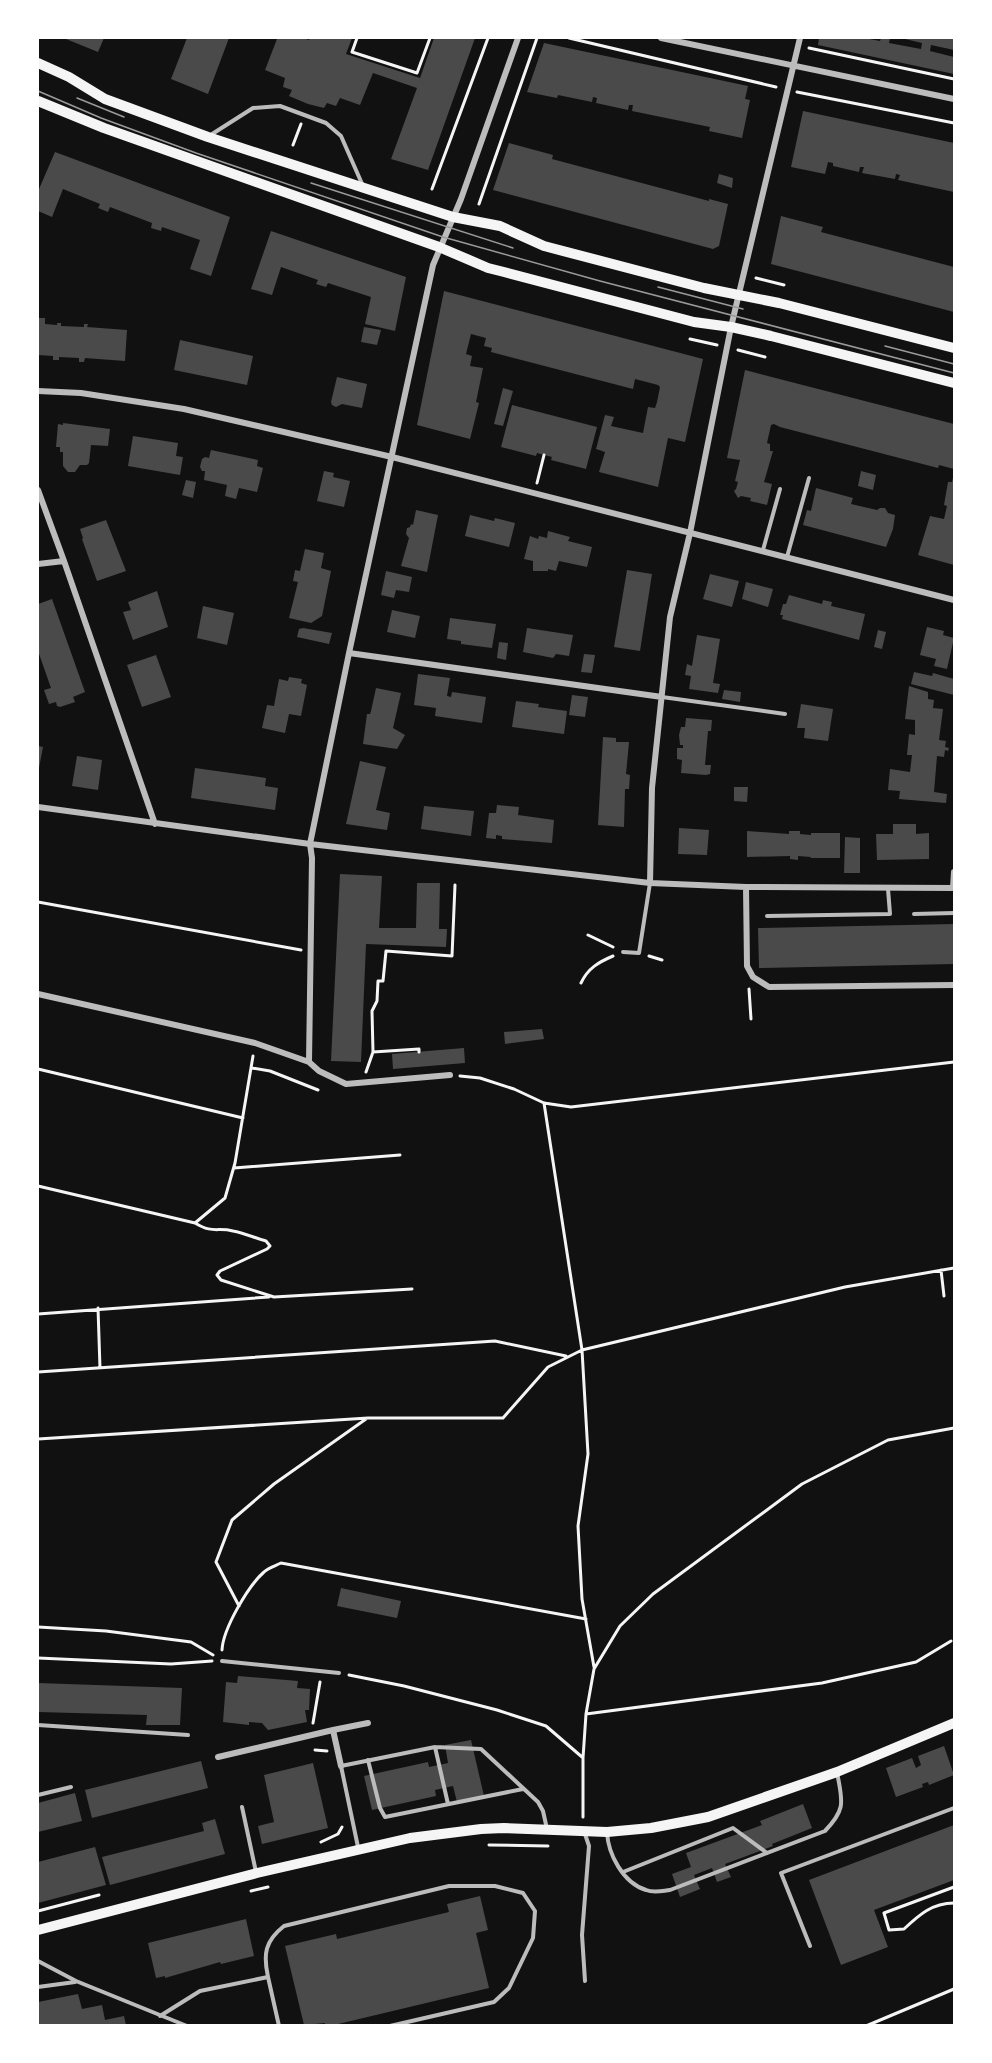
<svg xmlns="http://www.w3.org/2000/svg" width="992" height="2063" font-family="Inter,sans-serif">
	<rect width="100%" height="100%" fill="#111"/>
	<!-- building -->
	<path fill="#4a4a4a" d="M67,38H104L98,52L66,39Z
		M187,38H229L208,94L171,79Z
		M273,38H303L309,40L310,38H352L346,54L420,78L434,38H475L428,170L391,159L417,88L373,73L360,105L340,98L336,106L327,103L324,108L308,104L289,96L292,90L283,87L285,78L265,70L277,39Z
		M819,38H864L880,41L881,38H890L889,43L921,49L922,43L901,38H954V50L931,45L930,51L954,57V74L818,45Z
		M544,43L748,86L745,99L750,100L742,138L709,131L710,127L632,111L633,105H629L628,110L596,103L597,98L593,97L592,102L558,95L557,98L527,92Z
		M803,111L954,143V192L898,180L900,175L896,174L895,179L862,173L864,167H860L859,172L833,166V163L828,162L825,174L791,167Z
		M509,143L553,155L552,159L709,201V199L728,204L719,246L713,249L493,190Z
		M55,152L230,217L211,276L190,269L200,240L162,227L161,231L151,228L152,223L110,207L108,212L98,208L100,204L63,189L52,217L38,211L39,189Z
		M719,174L733,178L732,188L717,183Z
		M781,216L823,227L821,232L954,267V312L771,264Z
		M271,231L406,277L395,331L365,324L371,297L328,283L326,287L316,284L318,280L281,267L272,295L251,289Z
		M444,291L703,359L685,442L668,438L658,487L599,472L605,452L596,449L605,415L614,417L611,426L643,433L648,407L655,408L657,402L660,387L658,385L635,379L633,389L491,352L492,348L484,346L486,338L471,334L466,354L472,356L470,366L483,368L476,402L479,403L470,439L417,425Z
		M38,318H45V324L57,325V323H61V326L84,327V324H88L87,327L127,330L125,361L85,358L84,362H79V358L59,357V360H53V356L38,355Z
		M364,327L381,330L377,345L361,342Z
		M180,340L253,356L247,385L174,370Z
		M745,370L954,424V469L939,465L938,468L780,427L774,424L771,425L767,443L770,444V451H773L764,482L772,484L767,505L750,501L751,498L741,496L738,498L734,491L736,489L738,482L735,481L740,460L727,458Z
		M337,377L367,384L362,408L342,404L336,407L332,405L331,402Z
		M503,388L513,391L503,426L494,424Z
		M512,405L597,427L586,469L551,460L552,457L537,453L536,456L501,447Z
		M63,423L110,429L108,446L91,445L89,463L87,465H80L75,472H68L63,466V452H60V447H56L58,424L63,425Z
		M133,436L178,443L176,456L183,457L180,475L128,466Z
		M211,450L258,460L257,466L263,468L257,492L239,488L236,499L225,496L227,485L204,480L205,471H202L200,467L202,459L205,457L209,458Z
		M324,471L334,473L333,477L350,481L344,507L317,501Z
		M861,471L876,475L873,490L858,486Z
		M954,473V565L918,555L930,516L944,519L947,506L944,505L948,482H952Z
		M186,480L196,482L193,498L182,495Z
		M816,488L853,498L851,504L877,510L880,508H885L888,513L895,515L893,529L886,547L803,525L807,510L811,511Z
		M416,510L438,515L427,572L401,566L409,538L406,534L407,528L410,527L411,524L413,525Z
		M470,515L494,521L495,518L515,523L509,547L465,536Z
		M106,520L126,571L97,581L82,539L83,538L80,529Z
		M548,531L570,537L568,541L592,547L587,567L559,561L556,571L548,569V571H533V561L524,559L530,536L538,539L539,536L547,538Z
		M305,549L324,553L321,568L331,571L322,616L311,623L289,618L298,582L293,581L295,570L300,571Z
		M627,570L652,574L640,651L614,647Z
		M386,571L412,577L409,592L396,590L394,598L381,595Z
		M710,574L739,581L732,607L703,599Z
		M746,582L773,589L768,607L742,599Z
		M157,591L168,627L133,640L123,612L131,610L128,602Z
		M789,595L822,604L823,600L832,602L831,606L865,614L859,640L782,619L783,615H780L783,604H786Z
		M52,599L85,692L73,697L75,702L60,707L57,706L56,702L49,704L44,690L51,688L38,651V604Z
		M203,606L234,613L227,645L197,638Z
		M392,610L420,616L415,638L387,632Z
		M450,618L496,624L492,648L461,644V641L447,639Z
		M927,627L944,631L943,635L954,638L947,669L934,666L936,659L920,655Z
		M303,628L332,633L329,644L297,637L299,629Z
		M527,628L573,635L569,656L556,654L553,658L523,652Z
		M878,630L886,632L882,649L874,647Z
		M697,635L720,639L713,683L720,684L718,693L689,689L691,676L685,675L687,664L692,666Z
		M499,642L508,643L506,660L497,658Z
		M584,654L595,655L592,673L581,672Z
		M156,655L171,697L142,707L127,665Z
		M914,672L932,676L933,673L954,679V695L911,684Z
		M418,674L450,678L447,696L451,697L452,692L486,697L482,723L435,716L436,708L414,705Z
		M289,677L302,679L301,683L307,685L301,716L289,714L285,733L262,728L267,705L274,706L279,679L288,681Z
		M909,686L928,692V699L934,700L933,708L943,709L939,740L946,741L945,747L949,748L948,751L945,750L944,757L937,756L934,792L947,794L946,803L899,799L900,791L888,790L890,769L910,772L912,755H907L909,734L915,735V720L905,719Z
		M376,688L401,693L393,728L405,735L397,749L363,744L367,714H370L371,711Z
		M724,690L741,692L740,702L722,699Z
		M572,695L588,697L585,717L569,715Z
		M516,701L539,704L538,707L567,711L564,734L512,727Z
		M801,704L833,709L828,741L804,738L805,728H797Z
		M686,718L712,720L711,731H708L705,765H711L710,774L706,775L681,773L682,760L677,759V748H683V745H680L679,735L681,727H685Z
		M603,737L616,738V742H629L626,774L630,775L629,789H625L624,827L598,825Z
		M38,746L43,747L39,768H38Z
		M77,756L102,760L98,790L72,786Z
		M360,761L386,767L376,810L390,813L387,830L346,824Z
		M195,768L266,778L265,786L278,788L275,810L191,798Z
		M734,787H748L747,802L734,801Z
		M497,805L519,807L518,815L554,820L552,843L502,839V836L496,835V839L486,838L489,813H496Z
		M424,806L474,811L471,836L421,829Z
		M893,824H916V834L929,833V859L877,860L876,834H893Z
		M679,828L709,830L707,855L678,854Z
		M747,831L789,834V831H800V834L811,835V833H840V858H810L811,857L798,856V860L790,859V856L747,857Z
		M845,837L860,838V873H844Z
		M340,874L382,876L379,928H416L417,883H440L439,929H447L446,947L366,944L361,1062L331,1061Z
		M954,924V964L759,968L758,928Z
		M542,1029L544,1039L505,1044L504,1032Z
		M464,1048L465,1063L393,1069L392,1054Z
		M341,1588L401,1601L397,1618L337,1606Z
		M238,1676L298,1681L297,1688L310,1689L309,1710H305L307,1722L268,1730L262,1723L249,1722V1725L223,1722L226,1682L237,1683Z
		M38,1683L182,1688L180,1725H146L147,1715L38,1712Z
		M471,1740L484,1796L457,1802L453,1786L435,1790L436,1796L372,1810L364,1776L428,1762L429,1767L448,1763L445,1745Z
		M944,1746L954,1775L929,1785L928,1782L922,1784L923,1787L896,1797L886,1768L912,1758L916,1768L921,1765L918,1756Z
		M201,1761L208,1788L92,1818L85,1790Z
		M313,1763L328,1828L262,1844L258,1826L274,1822L264,1775Z
		M75,1793L82,1821L38,1832V1803Z
		M803,1804L812,1828L772,1844L773,1846L725,1864L731,1877L717,1882L712,1868L694,1875L700,1889L680,1897L672,1874L691,1867L686,1853L762,1825L760,1821Z
		M215,1819L225,1854L110,1885L102,1857L204,1831L202,1823Z
		M954,1825V1880L874,1910L888,1947L841,1965L809,1880Z
		M95,1847L106,1885L38,1903V1862Z
		M480,1896L488,1930L476,1933L489,1988L334,2025H325V2023L304,2025L285,1946L336,1934L337,1939L449,1912L447,1904Z
		M246,1919L254,1956L221,1964L220,1962L165,1978V1976L156,1978L148,1943Z
		M78,1994L82,2009L102,2005L105,2020L124,2016L126,2025H38V2002Z"/>
	<g fill="none" stroke-linecap="round" stroke-linejoin="round">
		<!-- path -->
		<path stroke="#f5f5f5" stroke-width="3" d="M357,38L352,52L417,73L430,38
			M569,38L776,87
			M809,48L954,79
			M797,92L954,123
			M293,145L301,124
			M432,189L488,38
			M479,204L537,38
			M756,278L784,285
			M690,339L717,345
			M738,350L765,357
			M537,483L544,455
			M38,902L301,950
			M588,935L613,947
			M649,956L662,960
			M581,983C588,968 599,962 613,956
			M749,989L751,1019
			M373,1052L419,1049V1052
			M252,1068L270,1071L318,1090
			M38,1069L243,1118
			M366,1072L373,1052L372,1011L377,1001L378,981H383L386,951L452,956L455,885
			M460,1076L480,1078L514,1089L544,1103L571,1107L954,1062
			M544,1103L582,1350L588,1454L578,1526L582,1599L594,1667
			M234,1168L400,1155
			M38,1186L195,1223C213,1234 217,1227 233,1231C244,1233 255,1238 266,1241L270,1246L267,1249L220,1271L217,1275L221,1280L274,1297L412,1289
			M195,1223L225,1198L235,1163L253,1056
			M941,1270L944,1296
			M98,1308L100,1368
			M38,1314L269,1297
			M38,1372L495,1341L566,1356
			M38,1439L368,1418H503L548,1367L582,1350L845,1287L954,1268
			M239,1606L216,1562L232,1520L274,1484L366,1419
			M38,1627L106,1631L191,1642L213,1655
			M222,1650C223,1629 248,1586 264,1572C268,1568 275,1566 281,1563L586,1619
			M38,1658L171,1664L212,1661
			M349,1675L404,1686L497,1710L546,1726L582,1757
			M586,1714L822,1683L916,1662L951,1641
			M313,1723L320,1682
			M315,1750L327,1751
			M583,1817V1758L586,1714L594,1669L620,1626L653,1594L802,1484L888,1440L954,1428
			M321,1842L338,1834L342,1827
			M489,1845L548,1846
			M954,1887L884,1913L889,1930L904,1929C919,1915 932,1903 954,1903
			M251,1891L268,1887
			M38,1911L99,1895
			M866,2026L954,1989"/>
		<!-- service -->
		<path stroke="#bcbcbc" stroke-width="4" d="M209,136L253,108L280,106L326,123L341,136L363,186
			M763,550L780,489
			M787,557L809,478
			M662,697L785,714
			M914,914L954,913
			M767,916L890,914L888,889
			M623,952L639,953L650,883
			M222,1661L339,1673
			M38,1725L188,1735
			M435,1747L448,1804
			M368,1760L380,1808L385,1817L523,1789
			M38,1795L71,1787
			M242,1807L256,1872
			M607,1832C608,1854 623,1883 646,1890C654,1893 661,1891 670,1890L825,1831C847,1808 842,1801 837,1772
			M358,1847L341,1766L435,1747L481,1749L538,1802L543,1811L547,1829
			M623,1872L733,1828L767,1853
			M810,1946L781,1873L954,1808
			M38,1961L76,1981L187,2026
			M268,1977L279,2026
			M585,1981L582,1935L589,1846L585,1834
			M38,1987L75,1982
			M160,2016L200,1991L268,1977C263,1954 265,1941 284,1926L449,1886H495L523,1893L535,1911L533,1938L509,1988L494,2002L390,2026"/>
		<!-- minor -->
		<path stroke="#bcbcbc" stroke-width="6" d="M661,38L954,99
			M38,391L81,393L184,409L392,457L954,600
			M38,490L64,561L155,824
			M38,564L64,561
			M349,653L662,697
			M38,807L310,844L650,883L746,887L954,888
			M650,883L652,788L670,617L690,533L731,327L800,38
			M746,887L747,966L753,977L769,987L954,985
			M953,888L954,872
			M38,994L255,1043L309,1062L319,1071L346,1084L450,1075
			M309,1062L312,858L310,844L349,653L433,265L461,199L518,38
			M333,1730L368,1723
			M218,1757L333,1730L341,1766"/>
		<!-- secondary -->
		<path stroke="#f5f5f5" stroke-width="10" d="M38,63L69,77L105,99L208,137L453,217L500,226L544,246L704,288L779,303L954,348
			M38,101L104,128L439,247L488,268L504,272L694,322L731,327L771,336L954,383
			M38,1930L257,1873L410,1838L481,1829L504,1828L607,1832L651,1828L708,1817L837,1772L954,1723"/>
		<!-- tram -->
		<path stroke="#9a9a9a" stroke-width="1.5" d="M38,91L101,118L196,153L443,237L600,281L954,373
			M77,98L124,117
			M311,183L513,248
			M658,287L743,309
			M885,346L954,364"/>
	</g>
	<!-- border -->
	<rect width="992" height="2063" fill="none" stroke="#ffffff" stroke-width="78"/>
</svg>
